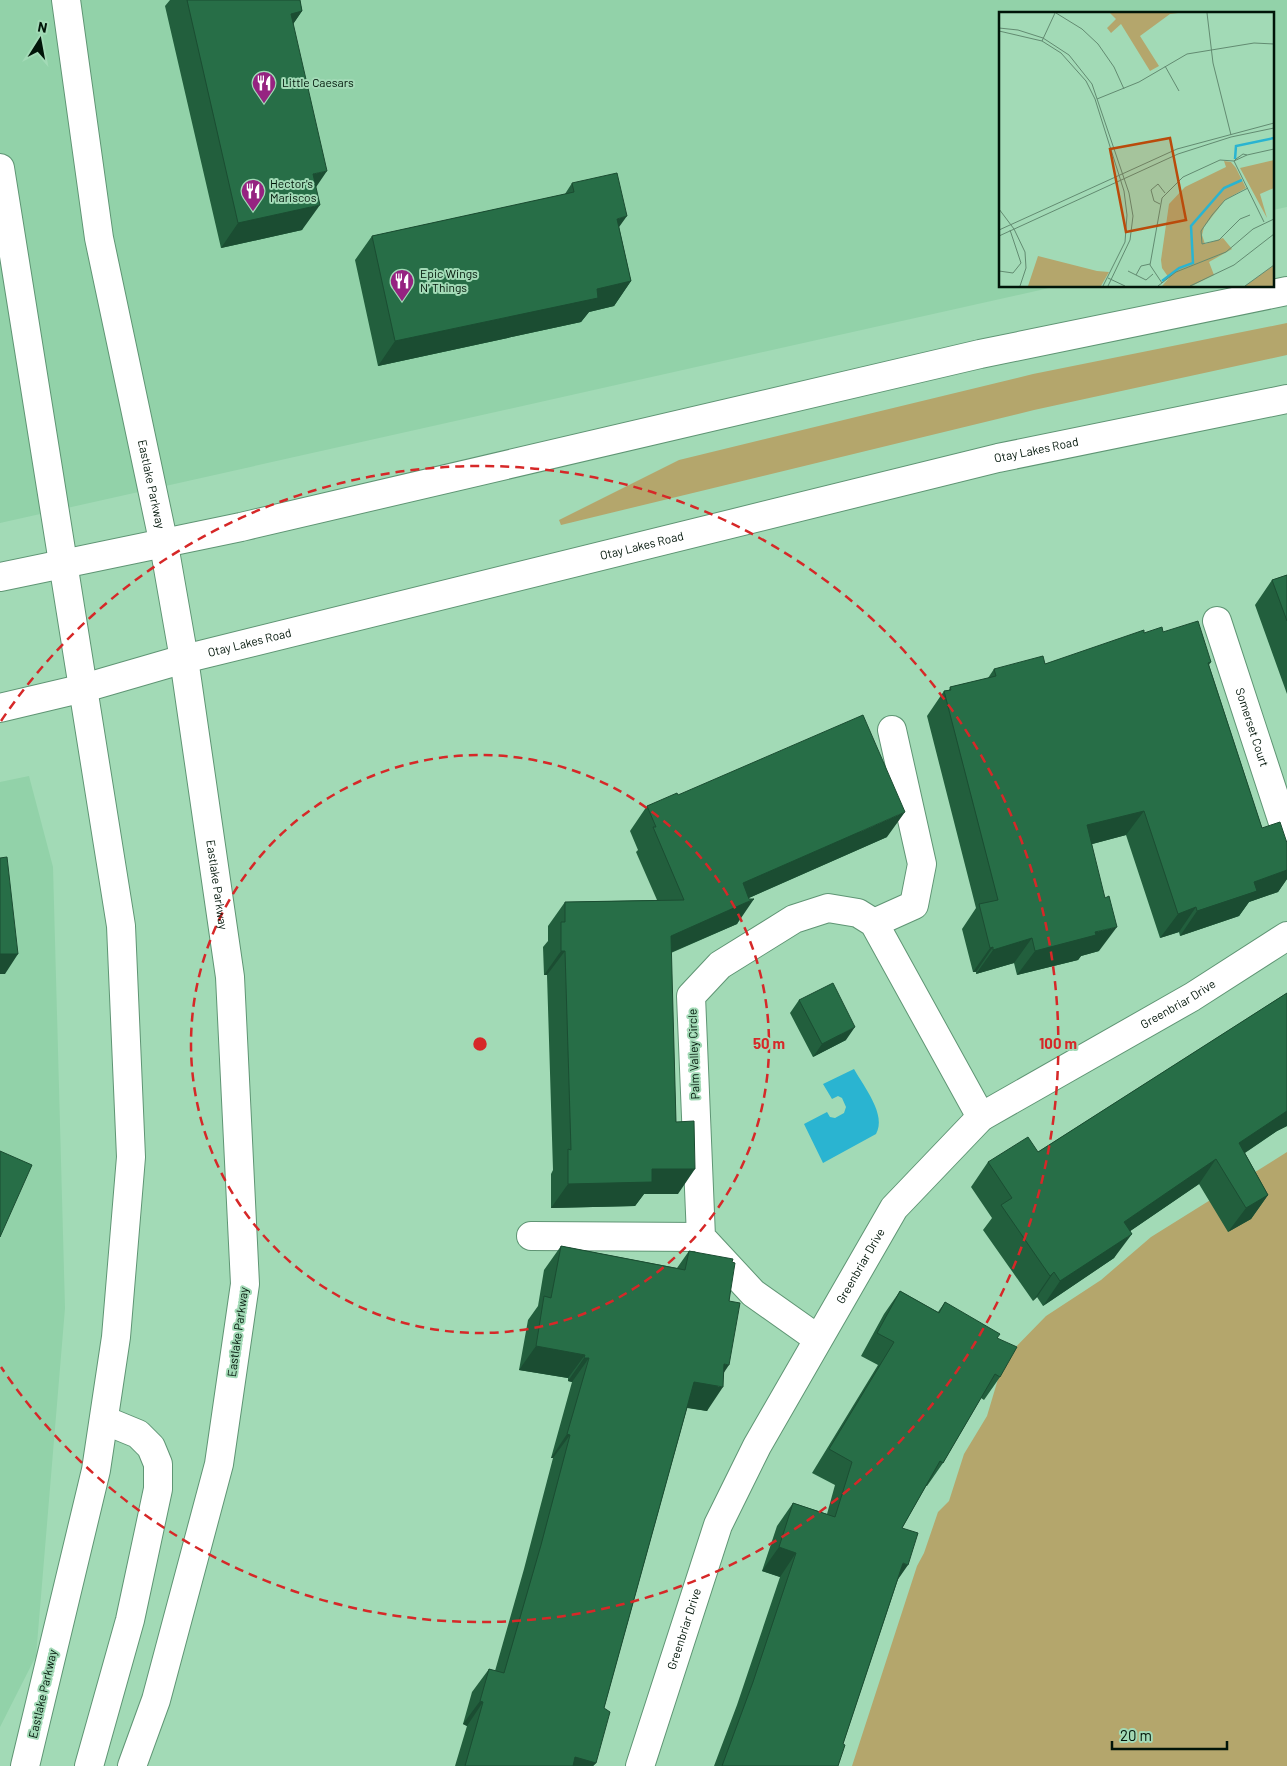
<svg xmlns="http://www.w3.org/2000/svg" width="1287" height="1766" font-family="Barlow,sans-serif">
	<rect width="100%" height="100%" fill="#a2dab6"/>
	<!-- built -->
	<path fill="#92d2a9" d="M0,0H1287V207L1273,210V14H1001V286H1058L0,523Z
		M29,776L53,867L65,1308L36,1656L0,1727V782Z"/>
	<!-- green -->
	<path fill="#b4a66c" d="M1287,323V355L1034,410L561,525L559,520L679,460L1033,374Z
		M1287,1152V1766H852L917,1566L924,1553L938,1512L949,1501L964,1454L987,1416L1004,1359L1046,1316L1101,1280L1151,1237Z"/>
	<!-- water -->
	<path fill="#2ab4d1" d="M854,1069C864,1087 887,1115 876,1134L823,1163L804,1124L827,1112L830,1117L835,1118L844,1113L846,1107L842,1098L838,1096L832,1099L823,1084Z"/>
	<g fill="none" stroke-linecap="round" stroke-linejoin="round">
		<!-- minor casing -->
		<g stroke="#5f9574" stroke-width="30">
			<g id="minor">
				<path id="s1" d="M1217,621L1287,835"/>
				<path d="M874,923L914,905L922,864L892,730"/>
				<path d="M531,1236L701,1237"/>
				<path d="M818,1339L753,1293L701,1237L691,996L720,965L794,919L828,908L858,913L874,923L981,1117"/>
				<path id="s2" d="M640,1766L718,1525L757,1446L894,1208L981,1117L1192,997L1287,936"/>
			</g>
		</g>
		<!-- major casing -->
		<g stroke="#5f9574" stroke-width="30">
			<g id="major">
				<path id="s3" d="M66,0L99,238L164,545L184,659L230,977L245,1284L219,1464L156,1700L132,1766"/>
				<path d="M0,168L121,926L131,1157L116,1337L96,1470L25,1766"/>
				<path d="M0,577L241,527L980,354L1287,291"/>
				<path id="s4" d="M0,708L84,688L184,659L998,458L1287,399"/>
				<path d="M89,1766L130,1620L158,1489V1464L151,1447L138,1434L104,1420"/>
			</g>
		</g>
		<!-- minor -->
		<use href="#minor" stroke="#fff" stroke-width="28"/>
		<!-- major -->
		<use href="#major" stroke="#fff" stroke-width="28"/>
	</g>
	<!-- wall -->
	<path fill="#225f3d" d="M170,0H300L302,11L293,24L316,188L302,230L221,248L165,6Z
		M572,183L619,227L631,281L614,306L589,312L581,322L378,366L355,260L372,236L565,194Z
		M1287,575V694L1255,605L1272,580Z
		M1163,632L1211,662L1209,665L1262,828L1287,843V879L1278,892L1249,902L1239,916L1180,936L1179,932L1160,938L1126,835L1092,844L1099,951L1081,956L1078,960L1017,975L1014,963L976,974V972H973L962,929L976,908L927,716L944,691L949,690L950,687L988,678L994,669L1045,664L1144,633Z
		M678,795L887,837L749,898L737,924L671,953L678,1194H644L635,1206L551,1208V1174L553,1170L547,975H544L543,947L548,941V926L565,902L657,900L636,852L638,850L630,831L647,806Z
		M1287,993V1126L1277,1131L1245,1153L1268,1195L1251,1219L1228,1232L1199,1184L1130,1231L1114,1258L1043,1306L1037,1297L1033,1301L983,1230L992,1218L971,1187L988,1162L1038,1152Z
		M799,1000L846,1040L813,1057L790,1013Z
		M561,1246L677,1268L689,1251L732,1262L724,1373L707,1411L687,1408L604,1708L596,1763L593,1766H455L467,1726L463,1724L472,1692L489,1669L495,1671L524,1569L553,1458H551L572,1382L568,1381V1378L519,1370L528,1320L538,1306L544,1270Z
		M900,1291L938,1312L945,1302L997,1338L1000,1377L984,1400L981,1398L943,1463L927,1486H926L902,1528L898,1579L843,1744L838,1766H714L737,1705L780,1577L762,1571L777,1526L793,1503L827,1514L835,1485L812,1473L878,1365L861,1356L884,1314Z"/>
	<!-- shaded-wall -->
	<path fill="#1b4d32" d="M302,11L285,36L291,14Z
		M327,171L310,196L313,174Z
		M320,205L302,230L221,248L238,223Z
		M627,216L609,241L617,219Z
		M631,281L614,306L589,312L581,322L378,366L395,341L597,289Z
		M1144,811L1126,835L1070,850L1087,825Z
		M905,812L887,837L726,908L743,883Z
		M1287,870V879L1278,892L1249,902L1239,916L1180,936L1197,911L1254,882Z
		M754,899L737,924L653,960L671,936Z
		M1196,907L1179,932L1160,938L1178,914Z
		M1117,927L1099,951L1081,956L1078,960L1017,975L1035,951L1095,932Z
		M1032,938L1014,963L976,974L993,950Z
		M993,947L976,972H973L990,948Z
		M561,951H565L547,975H544Z
		M0,954H18L5,974H0Z
		M855,1027L846,1040L813,1057L822,1044Z
		M1287,1111V1126L1277,1131L1222,1168L1239,1143Z
		M1216,1159L1199,1184L1107,1247L1124,1222Z
		M652,1169H695L678,1194H644L635,1206L551,1208L568,1184Z
		M1268,1195L1251,1219L1228,1232L1246,1208Z
		M1132,1234L1114,1258L1043,1306L1060,1281Z
		M1054,1272L1037,1297L1033,1301L1050,1276Z
		M536,1346L585,1355L568,1378L519,1370Z
		M584,1358H589L572,1382L568,1381Z
		M724,1364L729,1365L715,1386L723,1387L707,1411L678,1406L694,1382Z
		M567,1434L570,1435L553,1458H551Z
		M779,1547L796,1553L780,1577L762,1571Z
		M903,1563L908,1565L892,1588Z
		M480,1701L483,1702L467,1726L463,1724Z
		M575,1757L596,1763L593,1766H569Z"/>
	<!-- building -->
	<path fill="#276e47" stroke="#1b4d32" d="M187,0H300L302,11L291,14L327,171L313,174L320,205L238,223Z
		M617,173L627,216L617,219L631,281L597,289L598,298L395,341L372,236L574,192L572,183Z
		M1287,575V621L1272,580Z
		M1198,621L1211,662L1208,663L1262,828L1280,822L1287,843V870L1254,882L1257,891L1197,911L1196,907L1178,914L1144,811L1087,825L1105,898L1109,896L1117,927L1095,932L1096,935L1035,951L1032,938L993,950V947L990,948L979,904L998,900L944,691L951,690L950,687L996,676L994,669L1043,656L1045,664L1144,630V633L1162,627L1163,632Z
		M863,715L905,812L743,883L749,899H754L671,936L676,1122L694,1121L695,1169H652V1182L568,1184V1149L571,1150L565,951H561V922H565V902L684,900L653,827H656L647,806L677,793L678,795Z
		M7,857L18,954H0V858Z
		M833,983L855,1027L822,1044L799,1000Z
		M1287,993V1111L1239,1143L1268,1195L1246,1208L1216,1159L1124,1222L1132,1234L1060,1281L1054,1272L1050,1276L1001,1205L1012,1198L988,1162L1028,1137L1038,1152Z
		M0,1151L32,1165L0,1237Z
		M561,1246L685,1270L689,1251L733,1259L732,1262L735,1263L729,1301L740,1303L729,1365L724,1364L723,1387L694,1382L604,1708L610,1712L596,1763L575,1757L573,1766H465L483,1702L480,1701L489,1669L504,1673L541,1545L570,1435L567,1434L589,1358H584L585,1355L536,1346L544,1296L551,1298Z
		M900,1291L939,1313L945,1302L1000,1334L997,1338L1017,1347L1000,1377L995,1374L943,1463L940,1461L902,1528L918,1533L908,1565L903,1563L843,1744L845,1745L838,1766H722L753,1682L796,1553L779,1547L793,1503L835,1517L852,1462L829,1449L894,1342L877,1333Z"/>
	<!-- distance rings -->
	<g fill="none" stroke="#d62828" stroke-width="2.5" stroke-dasharray="9 6">
		<circle cx="480" cy="1044" r="289"/>
		<path d="M1 721A578 578 0 1 1 1 1367"/>
	</g>
	<!-- icons -->
	<defs>
		<g id="restaurant-pin" transform="scale(1.25)"><path d="M0 17L-7.5 6A9.5 9.5 0 1 1 7.5 6Z" fill="#962381" stroke="#a2dab6"/><path d="M-5-6h1v4h1v-4h1v4h1v-4h1v5L-1.5 .5V6h-2V.5L-5-1ZM5-6V6H3V1.5H1.5Q1.5-4 5-6Z" fill="#fff"/></g>
	</defs>
	<g fill-rule="evenodd">
		<use href="#restaurant-pin" x="264" y="83"/>
		<use href="#restaurant-pin" x="253" y="191"/>
		<use href="#restaurant-pin" x="402" y="281"/>
	</g>
	<g text-anchor="middle" stroke-width="4" stroke-linejoin="round" paint-order="stroke">
		<!-- poi labels -->
		<g font-size="12" fill="#011509" stroke="#a2dab6" text-anchor="start">
			<text x="282" y="87">Little Caesars</text>
			<text x="270" y="188">Hector's<tspan x="270" dy="14">Mariscos</tspan></text>
			<text x="420" y="278">Epic Wings<tspan x="420" dy="14">N' Things</tspan></text>
		</g>
		<!-- street labels -->
		<g font-size="12" fill="#011509" stroke="#a2dab6">
			<text dy="4" stroke="none"><textPath href="#s4" startOffset="1068">Otay Lakes Road</textPath></text>
			<text dy="4" stroke="none"><textPath href="#s3" startOffset="492">Eastlake Parkway</textPath></text>
			<text dy="4" stroke="none"><textPath href="#s4" startOffset="662">Otay Lakes Road</textPath></text>
			<text dy="4" stroke="none"><textPath href="#s4" startOffset="258">Otay Lakes Road</textPath></text>
			<text dy="4" stroke="none"><textPath href="#s1" startOffset="112">Somerset Court</textPath></text>
			<text dy="4" stroke="none"><textPath href="#s3" startOffset="898">Eastlake Parkway</textPath></text>
			<text dy="4" stroke="none"><textPath href="#s2" startOffset="969">Greenbriar Drive</textPath></text>
			<text transform="translate(694 1054) rotate(-92)" y="4">Palm Valley Circle</text>
			<text dy="4" stroke="none"><textPath href="#s2" startOffset="549">Greenbriar Drive</textPath></text>
			<text transform="translate(238 1332) rotate(-82)" y="4">Eastlake Parkway</text>
			<text dy="4" stroke="none"><textPath href="#s2" startOffset="144">Greenbriar Drive</textPath></text>
			<text transform="translate(43 1694) rotate(-77)" y="4">Eastlake Parkway</text>
		</g>
	</g>
	<!-- overview -->
	<g transform="translate(999 12)">
		<rect width="275" height="275" fill="#a2dab6"/>
		<path d="M111,1H179L171,2L141,24L160,54L151,59L122,12L112,21L108,16L117,7ZM275,148V176L261,182L268,206L241,156ZM225,149L232,150L237,156L247,176L226,188L205,215L203,223L206,232L224,226L233,237L210,250L215,263L193,274H163L170,266L163,256L162,248L170,192L186,175L227,155ZM39,244L98,259L110,260L102,274H29ZM275,253V274H246Z" fill="#b4a66c"/>
		<path fill="none" stroke="#2ab4d1" stroke-width="2.5" d="M236,147L237,134L275,126M163,269L180,256L194,251L192,214L225,176L243,168"/>
		<path fill="none" stroke="#628b71" stroke-width="1" d="M57,1L83,17L99,32L115,55L125,77M208,1L214,51L232,123M0,16L19,18L44,26M0,19L43,29L56,1M44,26L70,43L93,72L130,181L134,204L131,228L109,274M43,29L62,41L87,69L96,87L125,179L128,203L126,230L104,274M166,54L180,79M98,87L140,70L188,42L255,31L275,32M244,142L248,143L235,149L237,147ZM248,143L275,137M235,149L265,210M249,176L226,188L213,203L202,219L203,232L220,228L241,207L251,203M161,192L155,189L152,178L159,172L166,181M0,197L15,217L26,240L27,256L21,274M0,218L178,137L275,111M0,224L179,142L232,125L275,116M0,259L14,261L22,251L11,218M129,259L147,268L154,262M137,263L142,254L151,252M109,266L126,274M163,271L151,253L163,186L184,165L221,148L235,149M159,274L177,260L227,240L254,217L275,207M191,274L235,253L275,222M246,274L275,253"/>
		<path fill="#ba4b0b" fill-opacity="0.15" stroke="#ba4b0b" stroke-width="2.5" d="M171,126L187,208L127,220L111,137Z"/>
		<rect width="275" height="275" fill="none" stroke="#011509" stroke-width="2.5"/>
	</g>
	<circle cx="480" cy="1044" r="8" fill="#d62828" stroke="#a2dab6" stroke-width="2.5"/>
	<g font-size="15" text-anchor="middle" font-weight="bold" fill="#d62828" stroke="#a2dab6" stroke-width="4" stroke-linejoin="round" paint-order="stroke">
		<text x="769" y="1049">50 m</text>
		<text x="1058" y="1049">100 m</text>
	</g>
	<!-- north arrow -->
	<g transform="translate(40 40) rotate(11)" stroke="#a2dab6" stroke-width="4" paint-order="stroke">
	<path d="M0-4L9 19L0 12L-9 19Z" fill="#011509"/>
	<text y="-8" font-size="14" font-weight="bold" text-anchor="middle" fill="#011509">N</text>
	</g>
	<!-- scale -->
	<path d="M1112 1741v8h115v-8" fill="none" stroke="#011509" stroke-width="2.5"/>
	<text x="1120" y="1741" font-size="15" fill="#011509" stroke="#a2dab6" stroke-width="4" paint-order="stroke">20 m</text>
</svg>
